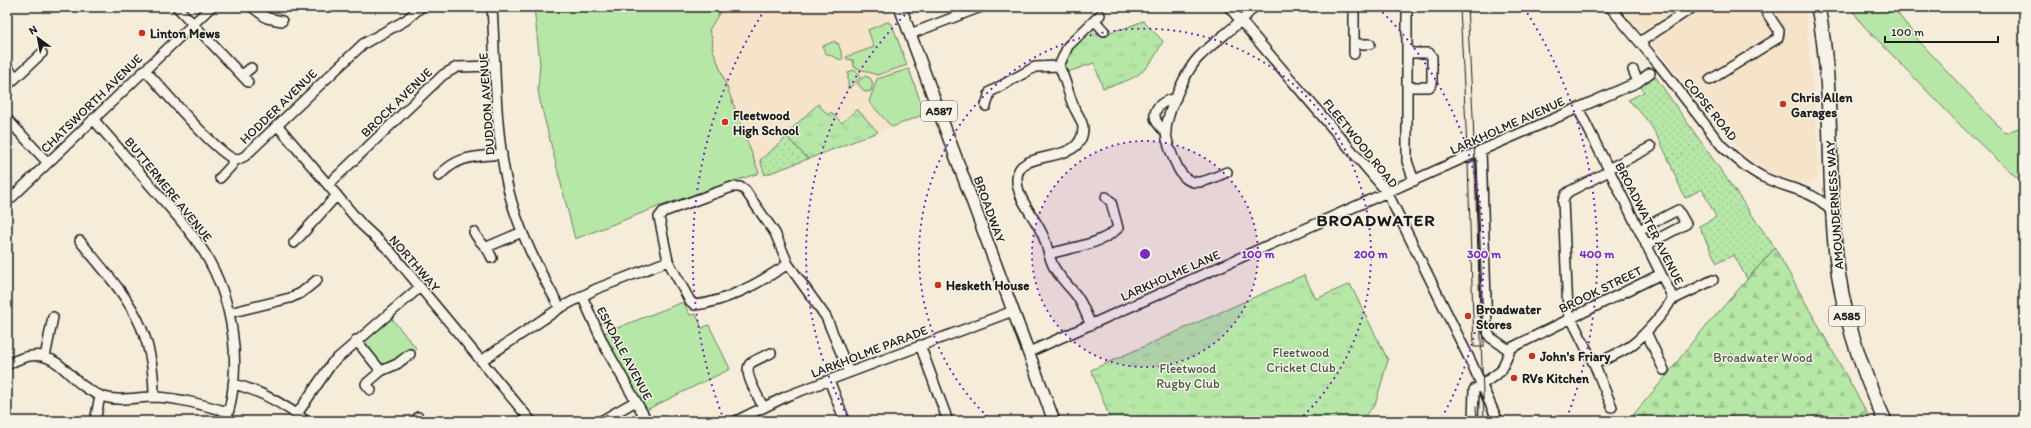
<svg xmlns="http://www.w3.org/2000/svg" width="2031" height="428" font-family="Itim,sans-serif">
	<defs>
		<pattern id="forest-firs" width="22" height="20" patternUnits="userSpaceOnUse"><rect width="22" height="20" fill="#b6e7a7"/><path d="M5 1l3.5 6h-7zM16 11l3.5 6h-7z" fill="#9cc68f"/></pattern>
		<pattern id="park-tufts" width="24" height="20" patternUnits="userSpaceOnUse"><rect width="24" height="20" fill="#b6e7a7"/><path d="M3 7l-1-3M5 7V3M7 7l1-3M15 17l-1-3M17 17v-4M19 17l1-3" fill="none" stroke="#9cc68f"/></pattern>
		<pattern id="garden-dots" width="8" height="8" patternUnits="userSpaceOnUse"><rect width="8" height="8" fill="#b6e7a7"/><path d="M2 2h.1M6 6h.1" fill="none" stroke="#9cc68f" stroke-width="1.8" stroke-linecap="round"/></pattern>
	</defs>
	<rect width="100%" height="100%" fill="#f6ecda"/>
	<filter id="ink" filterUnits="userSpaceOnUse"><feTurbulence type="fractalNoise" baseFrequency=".025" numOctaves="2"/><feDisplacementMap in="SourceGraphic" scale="8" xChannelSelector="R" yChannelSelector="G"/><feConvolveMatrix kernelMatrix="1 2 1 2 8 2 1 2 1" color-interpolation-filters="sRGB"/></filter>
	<g filter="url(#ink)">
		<!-- built -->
		<path fill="#f5e3ca" d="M534,7H886L925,114L760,177L759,173L744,178L743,177L660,206L548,128L538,89L540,63Z
			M1619,7H1805L1816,118L1819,168L1817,179L1807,184L1785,179L1752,165L1663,56Z"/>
		<!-- grass -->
		<path fill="#b6e7a7" stroke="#698262" d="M534,7H723L709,30L713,41L712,47L759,173L660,206L575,239L540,101L538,89L540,63Z
			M1850,7H1893L1919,41L2005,133L2024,126V184L1963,128L1863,25Z
			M887,22L892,24L907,65L877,75L854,67L853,60L847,59L846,57L874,47L868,30Z
			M835,41L836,44L838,43L843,58L841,60L825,53L823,46Z
			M909,69L925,114L892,127L869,102L877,79Z
			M853,70L860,74L861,77L848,89V73Z
			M865,76L870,78L873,83L871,91L865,92L857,83Z
			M683,302L690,315L696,314L702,328L709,325L730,369L642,412L599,335Z
			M388,314L416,348L410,354L381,371L357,341Z
			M1866,411L1871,421H1849Z"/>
		<!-- forest -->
		<path fill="url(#forest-firs)" stroke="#698262" d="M1775,248L1866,411L1849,421H1628L1668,374L1693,341Z"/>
		<!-- park -->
		<path fill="url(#park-tufts)" stroke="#698262" d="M1143,21L1163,41C1147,74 1137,79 1103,88L1094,63L1068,72L1065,65L1072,50L1088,32L1091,30L1099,35L1102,34L1125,28Z
			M818,104L828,115L831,112L842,123L857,109L878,132L808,159L785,135Z
			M1304,275L1316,299L1350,284L1388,360L1375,405L1360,421H1111L1091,370Z"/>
		<!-- garden -->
		<path fill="url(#garden-dots)" stroke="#698262" d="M1652,72L1775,248L1747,279L1734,255L1717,263L1699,226L1716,217L1702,189L1685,198C1667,160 1661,129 1628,100L1644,92L1639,83Z
			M787,137L808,159L765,175L760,160Z"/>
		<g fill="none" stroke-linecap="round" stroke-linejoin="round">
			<!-- minor casing -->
			<g stroke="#1c1c1c" stroke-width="12">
				<path id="minor" d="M177,7L248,82
					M252,7L267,18L282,21
					M492,7C496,68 494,129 508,188C518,231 539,270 560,308
					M1229,7L1387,192L1472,364L1498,421
					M1407,7V161L1414,181
					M1610,7L1659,65L1721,145C1734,157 1747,169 1763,177C1786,189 1817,190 1832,213
					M1095,21L1104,31
					M910,34L981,7
					M1640,42L1693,7
					M1354,44H1370
					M1354,54V7
					M7,68L16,77
					M145,70C160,86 220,158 237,160L245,156L363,44L406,20L421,7
					M1633,70L1638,82
					M242,75L251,68
					M1710,80L1778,38L1779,31L1763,7
					M7,86L42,53
					M1407,87H1429L1432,84V57L1429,53H1407
					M986,106L990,92L1035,67L1059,66
					M1578,108L1672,296C1672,306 1642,337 1633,344C1622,353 1607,358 1594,364
					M7,119L48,163
					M93,119C114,143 136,168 156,192C173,211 190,230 204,252C234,301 243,365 226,421
					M277,125L362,225L391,252L531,421
					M1166,132C1147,117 1154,103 1176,98
					M1481,150L1487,330L1490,337L1509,350
					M1608,169L1651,147
					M1609,171L1570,191L1566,194L1563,201L1568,312L1594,364L1612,407
					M1227,172C1208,180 1190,192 1178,168C1173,158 1167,144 1166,133C1165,116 1187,68 1200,56C1217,39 1238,26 1254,7
					M439,176C458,155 475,157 502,154
					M220,178L232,165V159
					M328,185L443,75L457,67L495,66
					M7,202L211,7
					M1639,230L1678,210L1686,224L1646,245
					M474,232C479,243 487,245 492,258
					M80,241C124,295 154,323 154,397
					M294,243L337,195
					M487,247L522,232
					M1049,254C1072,247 1101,245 1118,228L1111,202L1106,197
					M788,264C762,281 727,302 695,305L690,301L668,261L659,217L663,212L732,187H740L745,190L775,233L788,264L826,317L849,372
					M582,296L604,345L647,421
					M1672,300L1713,280
					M229,313L290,298L301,293L317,280
					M1091,325C1086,315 1083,304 1076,295C1069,286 1061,279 1055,269C1049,260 1048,248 1044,238C1037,219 1016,199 1017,178C1018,146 1084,168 1083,127C1082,120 1076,112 1073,105C1068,92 1065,78 1059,66L1068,46L1100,15
					M1646,332L1664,370
					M356,340L381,371
					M920,345L948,421
					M1029,352L1475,153L1638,82L1650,73
					M45,357L53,317
					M481,361L560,308L596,289L668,261
					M7,365C57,336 63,381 99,395C116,403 136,397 154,397C179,398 204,405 228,412
					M829,380L845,421
					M233,384C259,390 285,405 306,421
					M371,390L366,384L381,371L397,364L410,354
					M763,407C759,397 741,371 751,363C757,359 765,356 771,353
					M297,414L332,363L420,287
					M418,417L421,421
					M95,421L100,396
					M601,421L636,401
					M736,421L787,396L1013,311
					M1473,421L1474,390L1501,371L1511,348L1661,274"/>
			</g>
			<!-- major casing -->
			<g stroke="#1c1c1c" stroke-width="14">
				<path id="major" d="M900,7L1054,421"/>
			</g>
			<!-- highway casing -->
			<g stroke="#1c1c1c" stroke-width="16">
				<path id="highway" d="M1818,7C1834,89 1827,173 1836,255C1842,313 1861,369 1885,421"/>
			</g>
			<!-- minor -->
			<use href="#minor" stroke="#f7f3e8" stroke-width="9"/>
			<!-- major -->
			<use href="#major" stroke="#f7f3e8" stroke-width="11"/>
			<!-- highway -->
			<use href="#highway" stroke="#f7f3e8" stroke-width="13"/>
			<!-- tram -->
			<path stroke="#1c1c1c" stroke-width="1" d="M1460,7L1467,148L1477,143
				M1467,7L1473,115L1484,421
				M1477,160L1484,347H1474L1468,164Z
				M1476,407L1477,421"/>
		</g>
	</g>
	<!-- distance rings -->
	<circle cx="1145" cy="254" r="113" fill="#7b2cbf" fill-opacity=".12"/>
	<g fill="none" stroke="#7b2cbf" stroke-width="2" stroke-dasharray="2 4">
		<circle cx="1145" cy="254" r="113"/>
		<path d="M992 421A226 226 0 1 1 1298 421"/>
		<path d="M850 421A339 339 0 0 1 912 8M1378 8A339 339 0 0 1 1440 421"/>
		<path d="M724 420A452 452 0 0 1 766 8M1524 8A452 452 0 0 1 1566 420"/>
	</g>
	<!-- markers -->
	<g fill="#c8321e" stroke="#f7f3e8" stroke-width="1.5">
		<circle cx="142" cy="33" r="4"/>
		<circle cx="1783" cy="104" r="4"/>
		<circle cx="725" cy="122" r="4"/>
		<circle cx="938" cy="285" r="4"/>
		<circle cx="1468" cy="316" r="4"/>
		<circle cx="1532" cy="356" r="4"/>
		<circle cx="1514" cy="378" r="4"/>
	</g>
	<g text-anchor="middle" stroke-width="3" stroke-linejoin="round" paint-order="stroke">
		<!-- shield labels -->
		<g fill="#f7f3e8" stroke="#5e5c59" stroke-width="1">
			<rect x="921" y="101" width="36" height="20" rx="3"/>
			<rect x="1829" y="306" width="36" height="20" rx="3"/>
		</g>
		<g font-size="12" font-weight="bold" fill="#1c1c1c">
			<text x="939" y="115">A587</text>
			<text x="1847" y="320">A585</text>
		</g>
		<!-- poi labels -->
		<g font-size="13" font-weight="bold" fill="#1c1c1c" stroke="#f7f3e8" text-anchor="start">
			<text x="150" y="38">Linton Mews</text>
			<text x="1791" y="102">Chris Allen<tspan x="1791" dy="15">Garages</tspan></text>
			<text x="733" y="120">Fleetwood<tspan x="733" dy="15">High School</tspan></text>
			<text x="946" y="290">Hesketh House</text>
			<text x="1476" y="314">Broadwater<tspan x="1476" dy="15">Stores</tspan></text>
			<text x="1540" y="361">John's Friary</text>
			<text x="1522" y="383">RVs Kitchen</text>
		</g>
		<!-- street labels -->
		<g font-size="13" fill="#1c1c1c" stroke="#f7f3e8">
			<text transform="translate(396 102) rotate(-44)" y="5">BROCK AVENUE</text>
			<text transform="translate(91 103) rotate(-44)" y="5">CHATSWORTH AVENUE</text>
			<text transform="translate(486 104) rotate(-94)" y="5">DUDDON AVENUE</text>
			<text transform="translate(278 106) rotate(-44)" y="5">HODDER AVENUE</text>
			<text transform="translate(1711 109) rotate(51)" y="5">COPSE ROAD</text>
			<text transform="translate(1507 125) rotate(-24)" y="5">LARKHOLME AVENUE</text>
			<text transform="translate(1361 143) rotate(51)" y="5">FLEETWOOD ROAD</text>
			<text transform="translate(169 189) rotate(51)" y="5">BUTTERMERE AVENUE</text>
			<text transform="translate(1834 205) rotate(-94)" y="5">AMOUNDERNESS WAY</text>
			<text transform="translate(990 209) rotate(70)" y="5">BROADWAY</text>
			<text transform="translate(1650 223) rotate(63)" y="5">BROADWATER AVENUE</text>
			<text transform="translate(415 263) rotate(49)" y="5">NORTHWAY</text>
			<text transform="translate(1170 275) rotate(-24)" y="5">LARKHOLME LANE</text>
			<text transform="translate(1600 289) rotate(-26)" y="5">BROOK STREET</text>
			<text transform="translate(869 351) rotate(-21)" y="5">LARKHOLME PARADE</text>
			<text transform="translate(625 353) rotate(62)" y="5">ESKDALE AVENUE</text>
		</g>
		<!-- park labels -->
		<g font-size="13" fill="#4a5946" stroke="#f7f3e8">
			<text x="1301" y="357">Fleetwood<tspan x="1301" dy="15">Cricket Club</tspan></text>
			<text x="1763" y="362">Broadwater Wood</text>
			<text x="1188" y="373">Fleetwood<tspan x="1188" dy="15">Rugby Club</tspan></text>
		</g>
		<!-- district labels -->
		<g font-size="17" font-weight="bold" letter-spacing="1" fill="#1c1c1c" stroke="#f7f3e8">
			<text x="1376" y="226">BROADWATER</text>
		</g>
	</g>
	<circle cx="1145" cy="254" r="6" fill="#7b2cbf" stroke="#f7f3e8" stroke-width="2"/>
	<g font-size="12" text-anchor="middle" font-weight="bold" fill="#7b2cbf" stroke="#f7f3e8" stroke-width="3" stroke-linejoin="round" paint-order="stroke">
		<text x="1258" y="258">100 m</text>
		<text x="1371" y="258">200 m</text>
		<text x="1484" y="258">300 m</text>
		<text x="1597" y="258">400 m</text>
	</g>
	<!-- margin -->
	<rect width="2031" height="428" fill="none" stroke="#f7f3e8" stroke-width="24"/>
	<rect x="12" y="12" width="2007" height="404" fill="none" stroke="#1c1c1c" stroke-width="1.5" filter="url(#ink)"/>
	<!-- north arrow -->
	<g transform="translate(38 38) rotate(328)" stroke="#f7f3e8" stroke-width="3" paint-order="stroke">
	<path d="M0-3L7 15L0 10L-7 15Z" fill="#1c1c1c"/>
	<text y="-6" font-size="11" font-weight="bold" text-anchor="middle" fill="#1c1c1c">N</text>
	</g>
	<!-- scale -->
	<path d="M1885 36v6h113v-6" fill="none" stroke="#1c1c1c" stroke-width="2"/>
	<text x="1891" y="36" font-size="12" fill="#1c1c1c" stroke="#f7f3e8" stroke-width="3" paint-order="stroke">100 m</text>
</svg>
